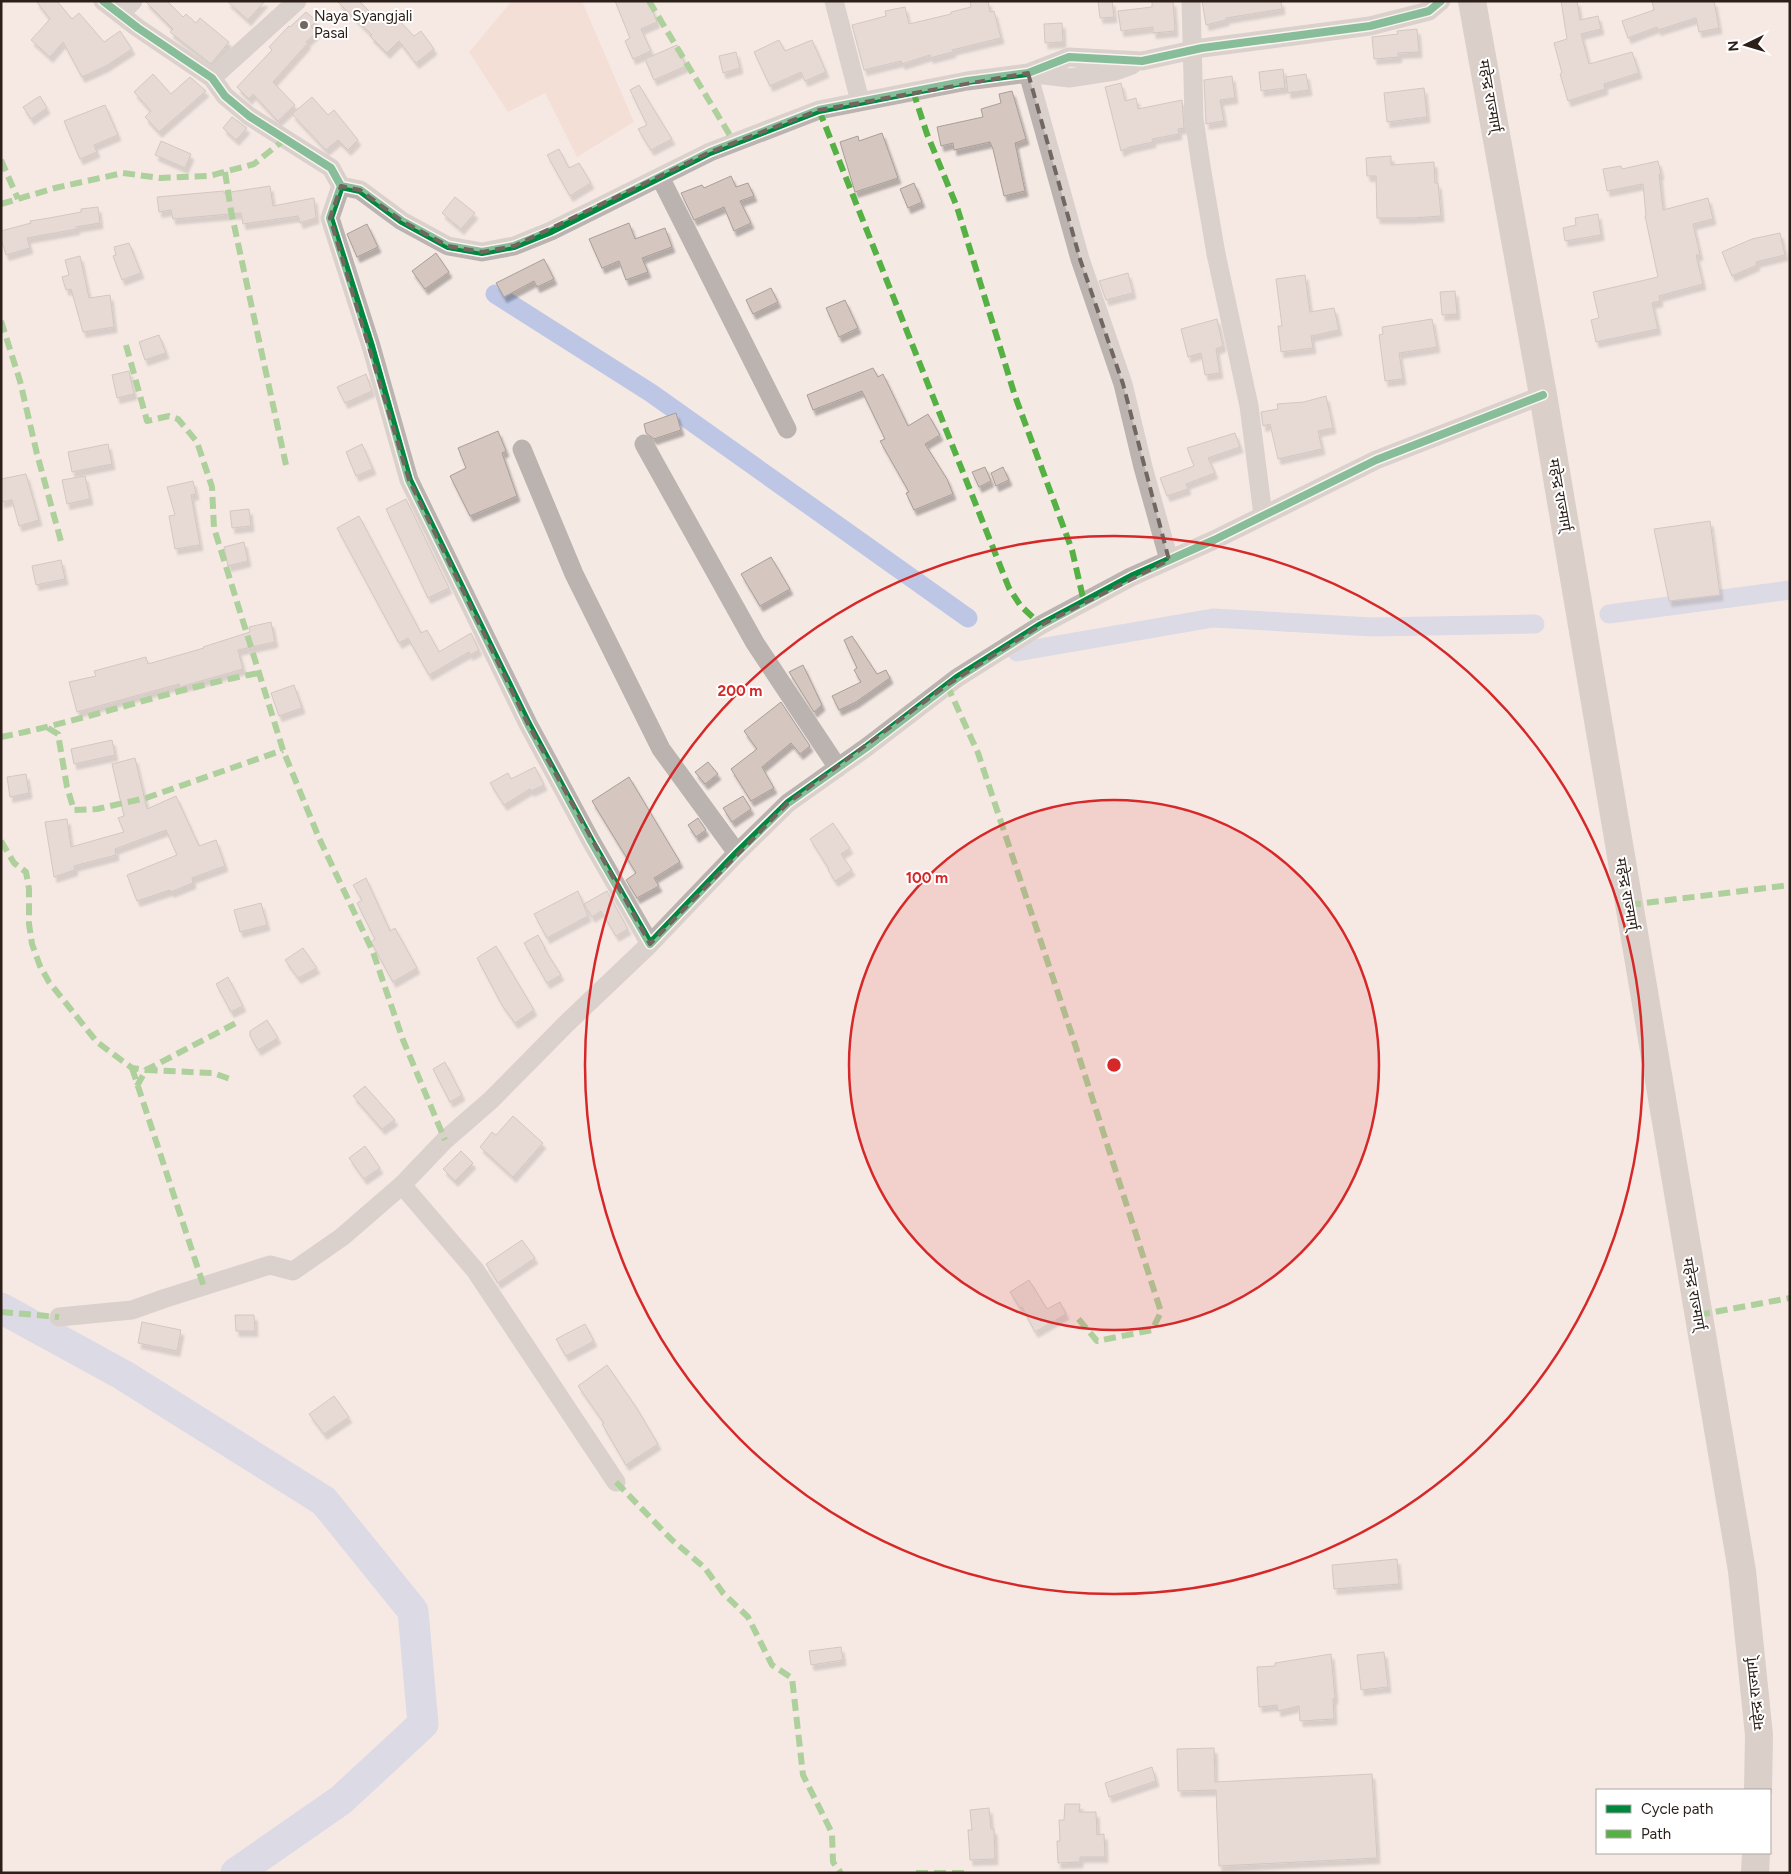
<svg xmlns="http://www.w3.org/2000/svg" width="1791" height="1874" font-family="Figtree,'Noto Sans Devanagari',sans-serif">
	<defs>
		<filter id="shadow"><feDropShadow dx="3" dy="5.5" stdDeviation="1" flood-color="#0004"/></filter>
	</defs>
	<rect width="100%" height="100%" fill="#f5e9e4"/>
	<!-- green -->
	<path fill="#f2d2c5" d="M512,1H582L634,122L577,157L545,93L508,112L469,52Z"/>
	<g fill="none" stroke-linecap="round" stroke-linejoin="round">
		<!-- canal -->
		<path stroke="#bdc7e5" stroke-width="19" d="M495,294L651,393L968,618
			M1609,614L1790,590
			M1017,652L1213,618L1372,627L1535,624"/>
		<!-- river -->
		<path stroke="#bdc7e5" stroke-width="31" d="M1,1308L123,1375L324,1501L413,1611L423,1724L341,1800L236,1873"/>
	</g>
	<!-- building -->
	<path fill="#d5c6c0" stroke="#a99e99" filter="url(#shadow)" d="M36,1H57L72,19L79,13L104,42L120,31L132,49L106,66L82,77L63,42L50,57L31,40L50,19Z
		M145,1H167L183,17L186,14L196,23L200,18L229,42L211,64L170,32L173,29Z
		M227,1H265L248,20Z
		M337,1H359L380,22L391,12L414,36L421,31L434,49L416,63L399,41L387,53L370,36L372,35Z
		M615,1H649L657,22L641,29L651,51L633,59L625,41L630,38Z
		M970,1H988L990,12L994,11L1001,38L952,50L953,52L930,58V55L902,64L901,61L864,70L852,25L886,16L885,11L905,7L909,24L951,14V12L971,7Z
		M1098,1H1112L1114,17L1100,18Z
		M1152,1H1173L1175,31L1153,33V27L1121,31L1118,11L1152,7Z
		M1202,1H1281L1282,9L1226,18V20L1206,25Z
		M1561,1H1577L1580,20L1598,16L1601,29L1581,34L1589,64L1632,52L1639,73L1604,84L1605,89L1568,101L1560,74L1562,73L1554,43L1567,39Z
		M1652,1H1714L1719,28L1699,32L1696,18L1658,30L1657,27L1628,38L1622,21L1654,10Z
		M306,12L317,21L311,26L316,33L306,42L308,43L273,82L295,105L278,121L253,94L249,99L237,87L272,50L269,47L289,26L290,27Z
		M1062,23L1063,42L1045,43L1044,24Z
		M1417,29L1419,52L1398,53L1399,57L1374,59L1372,37L1398,34L1397,31Z
		M779,40L785,51L812,40L826,72L805,81L801,72L770,86L754,52Z
		M677,45L686,66L654,80L645,59Z
		M736,52L740,68L723,73L719,56Z
		M1283,69L1285,88L1261,91L1259,72Z
		M153,74L171,94L190,77L206,91L159,132L145,117L151,111L134,92Z
		M1306,74L1309,90L1288,93L1286,77Z
		M1232,76L1235,98L1220,100L1224,121L1206,124L1204,80Z
		M1121,83L1125,101L1136,98L1138,109L1182,100L1184,128L1178,129L1179,134L1152,139L1153,142L1130,147L1121,151L1105,87Z
		M639,85L672,139L651,150L638,129L647,125L630,90Z
		M1424,88L1427,117L1387,122L1384,93Z
		M1012,91L1026,139L1015,143L1025,191L1004,196L993,149L990,142L954,150L953,143L941,146L937,127L983,117L981,109L1001,103L999,94Z
		M40,96L47,108L31,119L23,107Z
		M312,97L328,115L334,110L358,140L348,150L338,140L326,150L292,114Z
		M105,105L118,135L94,145L97,152L80,159L64,121Z
		M232,117L247,128L236,140L223,128Z
		M882,133L898,178L855,192L840,142L858,136L859,141Z
		M161,141L191,154L185,168L155,155Z
		M559,149L569,168L579,163L591,183L570,196L547,155Z
		M1391,156V165L1434,162L1435,183H1438L1441,216L1411,218H1377L1376,176H1367L1366,158Z
		M1658,161L1661,174H1659L1663,210L1708,198L1713,219L1693,224L1700,255H1696L1703,284L1659,296L1660,301L1652,303L1658,329L1596,342L1591,320L1599,318L1593,292L1658,277L1645,216H1646L1643,184L1607,191L1603,169L1621,166L1622,169Z
		M731,176L736,187L748,183L754,196L740,201L751,223L734,231L724,207L694,220L681,193L702,185L704,188Z
		M914,183L922,202L908,208L900,189Z
		M270,186L273,206L314,198L316,218L300,223L298,216L243,224L241,213L173,219L171,210L159,212L157,197L224,191V193Z
		M455,197L475,213L461,229L442,213Z
		M98,207L100,223L76,227L77,229L27,238L30,248L6,255L1,239V231L31,223L30,221L49,218L81,212V209Z
		M1598,214L1601,235L1565,241L1563,228L1576,225L1575,218Z
		M629,223L635,239L665,228L672,247L642,258L648,272L626,280L619,261L602,268L589,239Z
		M367,224L378,247L357,257L347,234Z
		M1780,233L1785,255L1756,262L1757,265L1732,276L1722,252L1752,239Z
		M129,243L141,273L122,280L113,256L116,255L114,247Z
		M436,253L449,272L425,289L412,271Z
		M80,256L89,298L110,295L114,327L83,332L71,289L66,290L62,277L69,275L65,260Z
		M544,259L554,279L537,287L534,281L504,297L496,283Z
		M1128,273L1133,293L1106,300L1099,281Z
		M1305,275L1310,312L1334,308L1339,330L1311,336L1313,348L1281,352L1278,326H1282L1276,279Z
		M771,288L778,302L753,314L746,300Z
		M1455,291L1457,314L1442,315L1440,292Z
		M845,300L858,328L839,337L826,308Z
		M1217,319L1223,346L1216,349L1220,373L1205,375L1201,353L1188,357L1181,329Z
		M1432,319L1437,347L1399,353L1403,379L1385,381L1379,335L1383,334L1382,327Z
		M159,335L166,353L145,360L139,342Z
		M873,368L878,377L883,374L908,426L928,414L940,435L925,444L947,479L953,494L914,510L906,493L909,492L880,441L885,439L862,391L813,410L807,395Z
		M129,371L134,394L117,398L112,375Z
		M366,374L372,391L345,403L337,387Z
		M1326,396L1333,428L1318,431L1322,449L1278,459L1270,424L1263,426L1261,412L1278,409L1277,404L1304,402Z
		M676,413L681,430L654,439L646,433L644,424Z
		M498,431L506,451L502,453L517,496L470,516L450,476L466,468L458,448Z
		M1235,433L1240,447L1208,458L1215,473L1186,484L1188,489L1167,496L1160,478L1194,466L1187,448Z
		M108,444L112,464L72,472L68,452Z
		M362,444L373,469L356,476L346,452Z
		M985,467L991,481L979,487L972,472Z
		M1003,467L1009,480L996,486L991,473Z
		M26,474L39,520L19,526L12,500L1,502V479Z
		M85,476L90,499L67,504L62,480Z
		M193,481L196,494L191,495L200,545L175,549L169,516L175,515L167,487Z
		M406,499L449,588L428,598L386,509Z
		M249,509L251,526L232,528L230,511Z
		M359,516L421,633L427,630L439,652L471,633L479,650L470,655L469,652L429,675L408,638L399,643L337,528Z
		M1710,521L1720,595L1669,601L1654,529Z
		M244,542L248,561L228,566L224,547Z
		M771,557L790,589L760,606L741,574Z
		M61,560L65,579L36,585L32,566Z
		M271,622L275,642L238,650L243,669L180,687L179,684L77,712L69,682L96,676L94,671L146,657L148,664L204,648L203,647L250,632L249,627Z
		M852,636L877,674L886,670L890,678L856,702L839,710L832,696L861,682L854,670L857,668L844,640Z
		M803,665L822,705L814,712L789,672Z
		M294,685L302,708L279,716L271,693Z
		M781,702L810,746L800,754L791,743L762,767L774,788L751,801L731,769L757,749L744,731Z
		M112,740L115,755L74,764L71,749Z
		M135,758L147,809L176,796L199,846L216,840L225,866L192,878L193,883L171,892L170,890L137,901L127,875L177,855L166,830L115,849L116,855L74,866L75,870L54,877L45,822L67,819L71,847L124,832L118,818L124,816L112,764Z
		M708,762L718,774L705,784L695,772Z
		M535,767L544,785L531,791L530,789L504,805L490,783L508,773L511,779Z
		M26,774L29,793L10,797L7,777Z
		M629,777L680,862L654,878L659,886L637,898L626,880L636,873L592,801Z
		M743,796L751,809L732,822L723,808Z
		M698,818L706,830L696,837L688,825Z
		M833,823L850,848L841,854L852,870L835,881L828,870L829,869L810,839Z
		M366,878L390,931L395,928L417,968L393,982L371,942L375,939L357,903L362,900L353,885Z
		M578,891L588,916L547,938L534,914Z
		M607,891L628,929L616,936L601,911L592,917L584,904Z
		M261,903L267,925L240,932L234,910Z
		M538,935L545,948H544L561,975L547,983L524,943Z
		M496,946L534,1010L515,1023L502,1005L477,958Z
		M303,948L317,968L298,978L285,960Z
		M228,977L243,1006L231,1012L216,984Z
		M267,1020L278,1038L258,1050L250,1036V1031Z
		M445,1062L462,1095L450,1102L433,1069Z
		M365,1086L395,1120L382,1129L353,1096Z
		M513,1116L543,1143L513,1177L480,1147L492,1132L496,1135Z
		M365,1146L380,1168L364,1179L349,1158Z
		M461,1151L473,1163L455,1181L443,1169Z
		M522,1240L535,1258L498,1283L486,1264Z
		M1029,1280L1047,1309L1060,1302L1066,1314L1035,1332L1022,1307L1020,1308L1010,1292Z
		M235,1315H254L255,1331H236Z
		M142,1322L181,1330L177,1351L138,1343Z
		M585,1324L594,1341L566,1356L556,1339Z
		M607,1365L636,1407L658,1444L626,1465L602,1424L604,1423L578,1386Z
		M334,1396L349,1417L324,1434L309,1414Z
		M1397,1559L1399,1584L1334,1589L1332,1565Z
		M841,1647L843,1660L811,1665L809,1651Z
		M1384,1652L1388,1687L1361,1690L1357,1655Z
		M1331,1654L1335,1698L1333,1699L1334,1719L1300,1721L1299,1706L1278,1711L1277,1705L1259,1707L1257,1667L1275,1666V1663Z
		M1214,1748L1215,1782L1372,1774L1377,1858L1219,1866L1216,1790L1178,1791L1177,1749Z
		M1152,1767L1156,1781L1109,1797L1105,1783Z
		M1065,1804H1080L1079,1812H1096L1097,1835L1104,1834L1105,1857H1080V1862L1058,1863L1057,1841H1060L1059,1820H1064Z
		M989,1808L991,1829H994L995,1859L970,1860L968,1830H972L970,1810Z"/>
	<g fill="none" stroke-linecap="round" stroke-linejoin="round">
		<!-- street -->
		<path stroke="#bbb3af" stroke-width="19" d="M103,1L138,28L212,78L225,96L249,116L331,168L341,186L360,190L402,221L448,246L482,252L514,246L551,231L710,152L819,110L967,81L1028,73L1069,57L1142,61L1202,48L1370,26L1429,11L1441,1
			M834,1L860,101
			M1191,1L1194,118L1201,166L1216,254L1249,406L1263,515
			M120,14L133,1
			M1132,65L1115,71L1069,78L1028,73L1080,259L1123,384L1143,467L1169,560
			M212,78L297,1
			M660,177L787,429
			M341,186L330,218L371,346L409,480L528,724L591,841L650,944L737,853L788,803L867,747L957,678L1041,625L1131,577L1214,540L1376,460L1543,395
			M644,444L755,643L838,768
			M522,449L574,574L661,749L737,853
			M402,1185L475,1270L616,1482
			M59,1317L132,1310L166,1298L270,1265L293,1271L342,1237L402,1185L445,1140L491,1100L567,1023L650,944"/>
		<!-- highway -->
		<path stroke="#baafaa" stroke-width="28" d="M1472,1L1543,395L1742,1571L1759,1735L1758,1790
			M1755,1873L1756,1853"/>
		<!-- quiet -->
		<path stroke="#56b145" stroke-width="6" stroke-dasharray="12 6" stroke-linecap="butt" d="M649,1L734,142
			M913,91L927,134L957,207L1015,396L1072,550L1084,602
			M819,110L1009,588L1020,605L1041,625
			M1,160L18,199
			M225,172L231,211L286,465
			M1,204L55,188L123,173L160,178L209,176L254,164L285,139
			M1,321L20,381L37,454L62,545
			M126,345L147,421L169,416L178,419L197,442L212,487L214,528L283,750L319,838L373,952L403,1040L445,1140
			M947,685L978,753L1072,1035L1161,1312L1152,1330L1097,1341L1076,1316
			M48,728L58,734L67,787L74,810L97,809L146,798L283,750
			M1,737C88,720 172,689 259,673
			M1,841L14,863L26,872L29,889V924L32,944L40,966L49,982L97,1042L132,1068L146,1070L238,1022
			M1629,905L1790,885
			M132,1068L204,1287
			M137,1086L146,1070L213,1073L233,1080
			M1,1312L59,1317
			M1698,1315L1790,1298
			M616,1482L672,1540L705,1568L723,1593L748,1617L772,1665L792,1678L803,1775L832,1833L833,1862L841,1873
			M916,1873H969"/>
		<!-- cycleway casing -->
		<g stroke="#fff" stroke-width="11">
			<path id="cycleway" d="M103,1L138,28L212,78L225,96L249,116L331,168L341,186L360,190L402,221L448,246L482,252L514,246L551,231L710,152L819,110L967,81L1028,73L1069,57L1142,61L1202,48L1370,26L1429,11L1441,1
				M341,186L330,218L371,346L409,480L528,724L591,841L650,944L737,853L788,803L867,747L957,678L1041,625L1131,577L1214,540L1376,460L1543,395"/>
		</g>
		<!-- cycleway -->
		<use href="#cycleway" stroke="#00873e" stroke-width="8"/>
	</g>
	<!-- marked area -->
	<path d="M0 0H1791V1874H0ZM1028,73L1080,259L1123,384L1169,560L1041,625L947,685L788,803L650,944L528,724L409,480L330,218L341,186L360,190L402,221L448,246L482,252L514,246L710,152L819,110Z" fill="#f5e9e4" fill-opacity=".55" fill-rule="evenodd"/>
	<path fill="none" stroke="#726660" stroke-width="4" stroke-dasharray="10 6" stroke-linejoin="round" d="M1028,73L1080,259L1123,384L1169,560L1041,625L947,685L788,803L650,944L528,724L409,480L330,218L341,186L360,190L402,221L448,246L482,252L514,246L710,152L819,110Z"/>
	<!-- distance rings -->
	<circle cx="1114" cy="1065" r="265" fill="#d62828" fill-opacity=".12"/>
	<g fill="none" stroke="#d62828" stroke-width="2.5">
		<circle cx="1114" cy="1065" r="265"/>
		<circle cx="1114" cy="1065" r="529"/>
	</g>
	<!-- markers -->
	<circle fill="#726660" stroke="#fff" stroke-width="2" cx="304" cy="25" r="5"/>
	<g text-anchor="middle" stroke-width="4" stroke-linejoin="round" paint-order="stroke">
		<!-- poi labels -->
		<g font-size="15" fill="#2c1f19" stroke="#fff" text-anchor="start">
			<text x="314" y="21">Naya Syangjali<tspan x="314" dy="17">Pasal</tspan></text>
		</g>
		<!-- street labels -->
		<g font-size="15" fill="#2c1f19" stroke="#fff">
			<text transform="translate(1490 96) rotate(80)" y="5">महेन्द्र राज्मार्ग्</text>
			<text transform="translate(1560 495) rotate(80)" y="5">महेन्द्र राज्मार्ग्</text>
			<text transform="translate(1627 894) rotate(80)" y="5">महेन्द्र राज्मार्ग्</text>
			<text transform="translate(1694 1294) rotate(80)" y="5">महेन्द्र राज्मार्ग्</text>
			<text transform="translate(1755 1694) rotate(-96)" y="5">महेन्द्र राज्मार्ग्</text>
		</g>
	</g>
	<circle cx="1114" cy="1065" r="8" fill="#d62828" stroke="#fff" stroke-width="2.5"/>
	<g font-size="15" text-anchor="middle" font-weight="bold" fill="#d62828" stroke="#fff" stroke-width="4" stroke-linejoin="round" paint-order="stroke">
		<text x="740" y="696">200 m</text>
		<text x="927" y="883">100 m</text>
	</g>
	<!-- border -->
	<rect width="1791" height="1874" fill="none" stroke="#2c1f19" stroke-width="5"/>
	<!-- legend -->
	<rect x="1596" y="1789" width="175" height="65" fill="#ffffff" stroke="#aba5a3"/>
	<rect x="1606" y="1805" width="25" height="8" fill="#00873e" stroke="#aba5a3"/>
	<text x="1641" y="1814" font-size="15" fill="#2c1f19">Cycle path</text>
	<rect x="1606" y="1830" width="25" height="8" fill="#56b145" stroke="#aba5a3"/>
	<text x="1641" y="1839" font-size="15" fill="#2c1f19">Path</text>
	<!-- north arrow -->
	<g transform="translate(1746 45) rotate(265)" stroke="#ffffff" stroke-width="4" paint-order="stroke">
	<path d="M0-4L9 19L0 12L-9 19Z" fill="#2c1f19"/>
	<text y="-8" font-size="14" font-weight="bold" text-anchor="middle" fill="#2c1f19">N</text>
	</g>
</svg>
